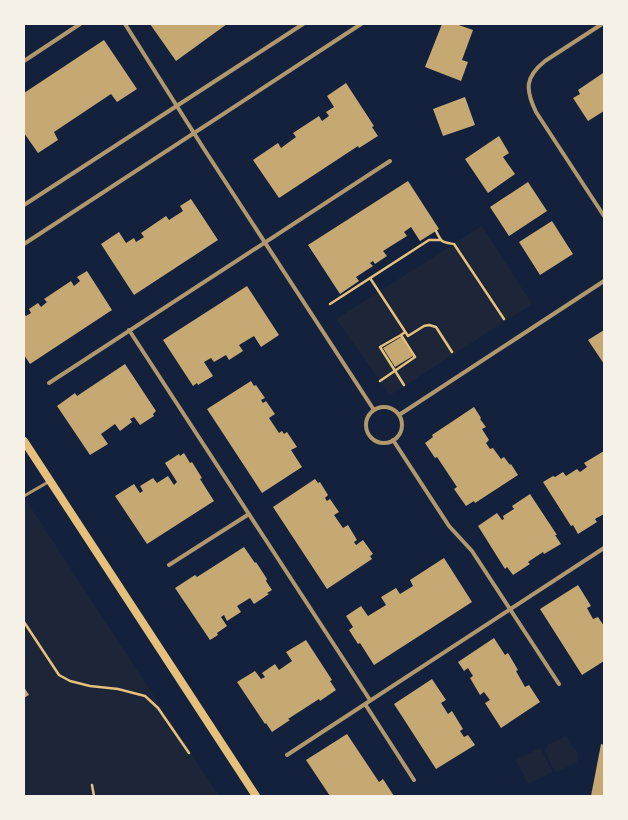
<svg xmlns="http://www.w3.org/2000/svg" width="628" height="820" font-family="'Varela Round',sans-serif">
	<rect width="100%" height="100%" fill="#14213d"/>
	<!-- green -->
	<path fill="#1d2539" d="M482,226L532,304L390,395L336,319Z
		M24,497L219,796H24Z
		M565,736L567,737L573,748L576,749L578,754L577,762L555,773L545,750L547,745Z
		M540,748L553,772L528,784L516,760Z"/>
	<!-- building -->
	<path fill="#c6a872" d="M150,24H227L176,61Z
		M442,24H456L473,30L462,60L468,62L461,81L425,67Z
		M104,40L137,89L117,102L111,94L54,132L58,140L38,153L24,133V93Z
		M603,73L604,75V111L588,121L573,98L580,94L578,90Z
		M346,83L374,126L372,127L378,136L359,148L358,146L279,198L253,160L278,143L281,148L296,137L293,133L319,116L322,121L329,116L326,112L334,107L327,96Z
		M465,97L475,125L443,136L433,109Z
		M499,136L509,153L503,157L515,174L488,193L465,159Z
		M408,181L439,229L420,241L411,227L404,232L407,236L383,251L387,256L375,264L373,261L370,263L373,266L356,277L359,281L340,294L308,245Z
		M528,182L547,211L509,236L490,207Z
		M191,199L218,240L134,295L101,244L119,232L126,243L134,238L136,242L144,237L141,233L166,216L169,220L183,211L180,206Z
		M552,221L573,254L540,275L519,242Z
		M87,271L112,310L30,364L24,355V314L26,316L31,313L29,309L38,303L41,307L47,302L44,299L71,281L74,286L80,281L77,277Z
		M247,286L279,335L261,347L254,336L239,345L243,351L229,360L226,355L214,362L211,358L204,362L213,376L198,385L197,383L193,386L163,340Z
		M604,330V364L588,340Z
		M401,337L413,356L395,367L383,348Z
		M125,364L156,411L153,414L154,416L140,425L134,417L130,419L132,422L120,431L115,424L101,434L108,444L90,455L57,406L75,393L77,396Z
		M251,381L254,386L256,385L265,398L261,400L263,403L266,401L275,414L269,418L279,433L282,431L284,434L287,432L297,447L291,450L302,467L262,493L207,409Z
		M474,407L481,418L480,419L486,427L482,429L489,440L486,443L490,449L493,448L501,459L504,457L510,465L511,464L518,475L475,503L474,501L466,506L454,489L457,487L437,457L435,458L425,443L433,437L432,435Z
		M604,451V514L595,519L597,522L578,534L573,525L571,526L543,482L553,476L555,477L563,472L566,476L577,469L580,472L587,467L584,463Z
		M184,453L190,463L192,462L202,478L200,479L214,501L147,544L115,496L134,484L140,493L143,491L140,486L153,478L157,483L168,476L174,485L177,482L165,463L179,454L180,456Z
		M315,479L318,483L320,482L328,495L325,498L327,501L330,499L339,512L334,515L343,528L348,525L357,540L354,542L356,545L363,540L373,554L370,556L372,559L327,589L273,507Z
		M530,494L557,535H555L561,544L544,554L543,552L528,562L530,564L513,575L507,567L505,569L478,526L497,513L502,520L504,519L503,516L514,509L512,506Z
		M244,547L255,563L256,562L267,579L266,581L272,590L267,593L269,594L254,604L250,598L237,606L241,612L227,621L224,615L221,617L227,626L217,633L218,635L210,640L175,588L195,575L197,577Z
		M444,558L472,602L374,665L360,643L358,644L349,630L353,627L346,616L361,606L368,616L386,605L381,597L396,588L400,594L413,586L410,580Z
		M578,585L591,606L587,608L593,619L598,617L604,626V661L582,675L540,609Z
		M494,638L505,655L508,653L518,670L516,671L525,687L529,685L540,702L501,728L485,703L490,700L484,692L480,695L470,678L473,676L468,668L464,671L458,662Z
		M306,640L332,680L330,681L336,690L320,701L319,699L288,719L290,720L272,732L266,723L265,724L237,682L255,671L261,679L265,677L262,673L275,664L279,670L292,661L286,652Z
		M432,679L446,700L441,703L448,714L452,711L463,729L460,731L464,737L468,735L475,745L436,769L394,704Z
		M24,687L29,695L24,698Z
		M347,734L379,782L383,779L394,796H330L306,760Z
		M601,744L604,745V796H591Z"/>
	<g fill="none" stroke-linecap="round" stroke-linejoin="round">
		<!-- path -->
		<path stroke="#e5c07b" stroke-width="2.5" d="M436,231C442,243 441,242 454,244L504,319
			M370,278L408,336L424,326L429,325L436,327L452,352
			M330,304L429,240H440
			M401,335L380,347L404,385
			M380,381L415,357L401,335L405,332
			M24,622L59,675L70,681L90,686L118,689L145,696L158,708L189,753
			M92,785L94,796"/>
		<!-- service -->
		<path stroke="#b1986c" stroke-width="3" d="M24,496L50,481"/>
		<!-- minor -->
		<path stroke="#b1986c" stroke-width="4" d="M125,24L204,149L374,410
			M602,24L545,61C525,77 525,89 536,112L604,216
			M24,61L80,24
			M24,205L303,24
			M24,244L361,24
			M129,330L370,700
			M49,383L390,161
			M366 425a18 18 0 1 1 36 0a18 18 0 1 1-36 0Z
			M399,415L604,281
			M393,440L449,526L472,551L559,684
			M169,565L249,514
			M365,704L414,780
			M287,755L604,548"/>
		<!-- secondary -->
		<path stroke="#e5c07b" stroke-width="8" d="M24,441L256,796"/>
	</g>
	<!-- border -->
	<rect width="628" height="820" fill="none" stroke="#f6f1e7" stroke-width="50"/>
</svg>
